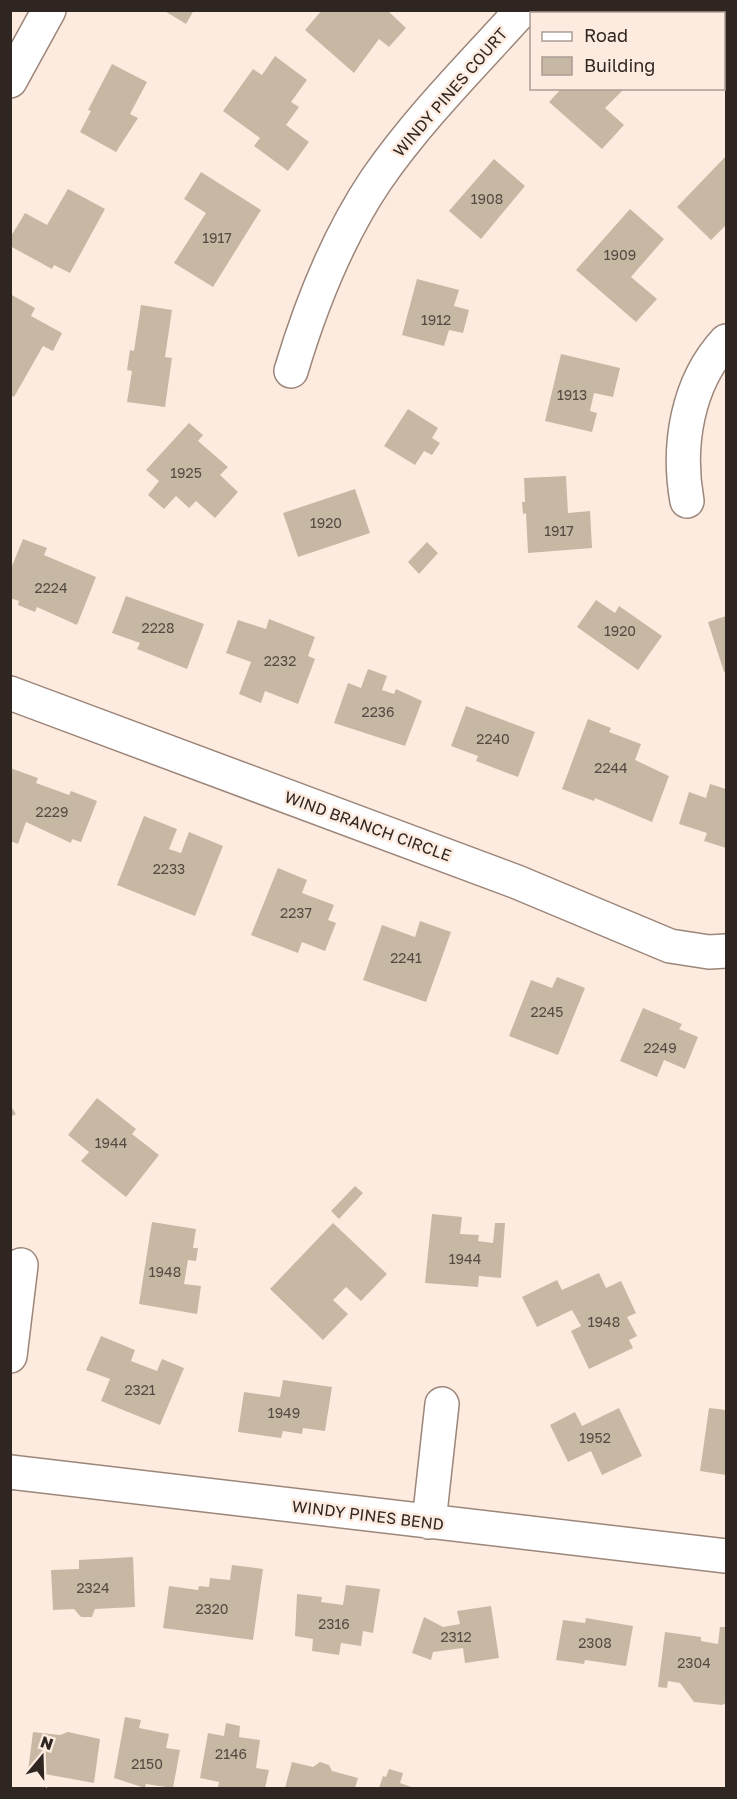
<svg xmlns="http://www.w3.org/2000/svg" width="737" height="1799" font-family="'Golos Text',sans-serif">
	<rect width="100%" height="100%" fill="#feebe0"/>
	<!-- building -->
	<path fill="#c7b8a4" d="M163,10H194L186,24Z
		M322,10H387L406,28L389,47L379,39L354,73L305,30Z
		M275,56L307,80L291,102L299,107L286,125L309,142L288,171L254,146L260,138L223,111L253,69L262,75Z
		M112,64L147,82L130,114L138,118L116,152L80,132L91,111L88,110Z
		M562,88H625L605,108L624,125L602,149L549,102Z
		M726,156V225L711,240L677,207Z
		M494,159L525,186L481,239L449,211Z
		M201,172L261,210L213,287L174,263L206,213L184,199Z
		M68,189L105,209L70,273L54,265L52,269L10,246V238L25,213L47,225Z
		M630,209L664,239L631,277L657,299L636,322L576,270Z
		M417,279L459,290L454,306L469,310L463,333L449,330L444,346L402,335Z
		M10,294L35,308L31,316L62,333L53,351L43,346L14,397L10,395Z
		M141,305L172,310L165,357L172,358L165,407L127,402L132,371L127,370L130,350L134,351Z
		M561,354L620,368L613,397L594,393L590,411L597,413L592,432L545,421Z
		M408,409L438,428L432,438L440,443L432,455L424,451L415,465L384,446Z
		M189,423L203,435L198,441L228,467L220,475L238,492L215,518L196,501L189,508L176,496L164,509L148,495L159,481L146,470Z
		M566,476L568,513L590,511L592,548L528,553L526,513L523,514L522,502H525L524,478Z
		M355,489L370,533L298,557L283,513Z
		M23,539L47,548L44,555L96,577L77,625L37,607L35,612L18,605L19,601L10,598V571Z
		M427,542L438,553L419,574L408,562Z
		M126,596L204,624L187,669L137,649L140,643L112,633Z
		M596,600L615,613L619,606L662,636L638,670L577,627Z
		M726,616V671L724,672L708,622Z
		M269,619L315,637L308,656L315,659L298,704L265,691L261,703L239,694L251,662L226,653L238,620L266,629Z
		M368,669L387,676L382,690L394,694L396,689L422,701L405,746L334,723L348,683L361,688Z
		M466,706L535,732L518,777L476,761L478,756L451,746Z
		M588,719L611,728L609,732L641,744L635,760L669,776L652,822L595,798L594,801L562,789Z
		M10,768L38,778L36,783L69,795L71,791L97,801L81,842L72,839L71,843L26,822L18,844L10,841Z
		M710,784L726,789V848L704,841L707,833L679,824L689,792L706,798Z
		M144,816L177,829L169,849L181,853L189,832L223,846L195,916L117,885Z
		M278,868L307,880L302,893L334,905L328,920L336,923L325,951L302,942L298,953L251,935Z
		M420,921L451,932L426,1002L363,980L382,925L415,937Z
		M557,977L585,988L558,1055L509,1036L531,980L552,988Z
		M643,1008L682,1024L679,1029L698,1037L685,1069L664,1060L657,1077L620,1061Z
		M97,1098L136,1129L132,1134L159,1155L126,1197L81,1161L89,1152L68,1135Z
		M10,1105L16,1114L10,1117Z
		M355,1186L363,1193L339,1219L331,1211Z
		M432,1214L462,1217L460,1234L479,1235L478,1241L493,1243L495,1223H505L501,1278L479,1276L478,1287L425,1283Z
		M152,1222L196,1229L193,1248H198L196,1261L188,1260L184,1284L201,1286L197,1314L139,1304Z
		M333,1223L387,1274L361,1301L346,1287L333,1300L348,1314L323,1340L270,1289Z
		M599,1273L606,1288L621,1281L636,1313L627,1317L637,1336L629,1340L633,1348L589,1369L571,1331L581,1326L572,1310L537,1327L522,1297L557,1280L562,1290Z
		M101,1336L135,1350L131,1361L157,1371L162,1359L184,1368L160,1425L101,1401L110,1379L86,1370Z
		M283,1380L332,1387L325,1431L303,1428L302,1434L283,1431L281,1438L238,1432L244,1392L280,1397Z
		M619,1408L642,1456L602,1475L591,1451L568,1462L550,1425L575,1412L582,1426Z
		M709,1408L726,1410V1475L700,1471Z
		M133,1557L135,1607L95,1609L92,1617H81L74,1609L53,1610L51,1570L79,1569V1560Z
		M232,1565L263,1569L253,1640L163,1628L169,1586L198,1590L199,1586L209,1587L210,1578L230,1580Z
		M346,1585L380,1589L373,1633L363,1631L361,1646L341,1643L339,1655L312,1651L313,1639L295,1636L297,1594L322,1597L321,1602L343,1605Z
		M491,1606L499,1658L465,1663L463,1648L433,1652L431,1660L412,1653L424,1617L443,1627L460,1624L457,1611Z
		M586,1618L633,1626L626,1666L585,1660L584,1664L556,1660L563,1620L585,1623Z
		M720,1627H726V1703L722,1705L694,1702L680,1683L668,1681L667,1688L658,1687L665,1632L701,1637V1641L718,1644Z
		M125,1717L141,1720L139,1728L169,1734L166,1748L180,1750L173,1788L146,1784L145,1788L114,1778Z
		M226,1723L240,1726L239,1737L260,1740L256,1768L269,1770L265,1788H225L218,1787L219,1782L200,1778L208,1733L224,1736Z
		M33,1732L60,1735L68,1732L100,1739L94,1783L28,1771Z
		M292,1762L313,1767L320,1762L329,1765L332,1771L358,1778L355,1788H285Z
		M389,1769L403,1773L400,1783L414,1788H379L383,1776L386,1777Z"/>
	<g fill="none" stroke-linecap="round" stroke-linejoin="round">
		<!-- street casing -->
		<g stroke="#9c867a" stroke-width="36">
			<path id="street" d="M684,10L688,14
				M724,46L726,48
				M10,81L49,10
				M291,371C311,304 337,238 376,180C418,119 472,65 522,10
				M687,501C677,446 687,383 726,341
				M10,693L517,882L670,946L709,952L726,951
				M10,1356L21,1265
				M10,1472L726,1556
				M429,1522L442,1404"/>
		</g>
		<!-- street -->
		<use href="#street" stroke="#fff" stroke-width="33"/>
	</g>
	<g text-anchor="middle" stroke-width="5" stroke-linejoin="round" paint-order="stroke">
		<!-- number labels -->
		<g font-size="14" fill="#554a42">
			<text x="487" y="204">1908</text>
			<text x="217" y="243">1917</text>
			<text x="620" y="260">1909</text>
			<text x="436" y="325">1912</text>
			<text x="572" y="400">1913</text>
			<text x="186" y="478">1925</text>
			<text x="326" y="528">1920</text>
			<text x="559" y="536">1917</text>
			<text x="51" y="593">2224</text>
			<text x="158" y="633">2228</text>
			<text x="620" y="636">1920</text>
			<text x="280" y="666">2232</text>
			<text x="378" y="717">2236</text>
			<text x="493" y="744">2240</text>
			<text x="611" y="773">2244</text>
			<text x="52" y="817">2229</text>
			<text x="169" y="874">2233</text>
			<text x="296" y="918">2237</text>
			<text x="406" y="963">2241</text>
			<text x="547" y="1017">2245</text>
			<text x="660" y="1053">2249</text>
			<text x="111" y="1148">1944</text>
			<text x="465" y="1264">1944</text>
			<text x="165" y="1277">1948</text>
			<text x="604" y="1327">1948</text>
			<text x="140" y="1395">2321</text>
			<text x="284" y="1418">1949</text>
			<text x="595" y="1443">1952</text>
			<text x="93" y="1593">2324</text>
			<text x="212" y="1614">2320</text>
			<text x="334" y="1629">2316</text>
			<text x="456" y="1642">2312</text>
			<text x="595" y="1648">2308</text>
			<text x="694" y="1668">2304</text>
			<text x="231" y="1759">2146</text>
			<text x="147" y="1769">2150</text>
		</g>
		<!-- street labels -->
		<g font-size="16" fill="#2f2621" stroke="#feebe0">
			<text transform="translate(450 92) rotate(-49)" y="6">WINDY PINES COURT</text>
			<text transform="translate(368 826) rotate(20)" y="6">WIND BRANCH CIRCLE</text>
			<text transform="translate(368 1515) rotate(7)" y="6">WINDY PINES BEND</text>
		</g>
	</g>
	<!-- border -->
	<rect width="737" height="1799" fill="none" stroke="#2f2621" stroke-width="24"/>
	<!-- legend -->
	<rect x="530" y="12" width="195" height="78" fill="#feebe0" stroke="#ab9c94" stroke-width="1.5"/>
	<rect x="542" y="32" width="30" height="9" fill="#ffffff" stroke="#ab9c94" stroke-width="1.5"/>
	<text x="584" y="42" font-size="18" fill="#2f2621">Road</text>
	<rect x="542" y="57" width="30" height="18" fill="#c7b8a4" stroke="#ab9c94" stroke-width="1.5"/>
	<text x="584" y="72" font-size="18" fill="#2f2621">Building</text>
	<!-- north arrow -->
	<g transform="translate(42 1757) rotate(19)" stroke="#feebe0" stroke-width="4.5" paint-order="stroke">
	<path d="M0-4.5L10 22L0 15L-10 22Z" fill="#2f2621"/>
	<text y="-9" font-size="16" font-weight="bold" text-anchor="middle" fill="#2f2621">N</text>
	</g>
</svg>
